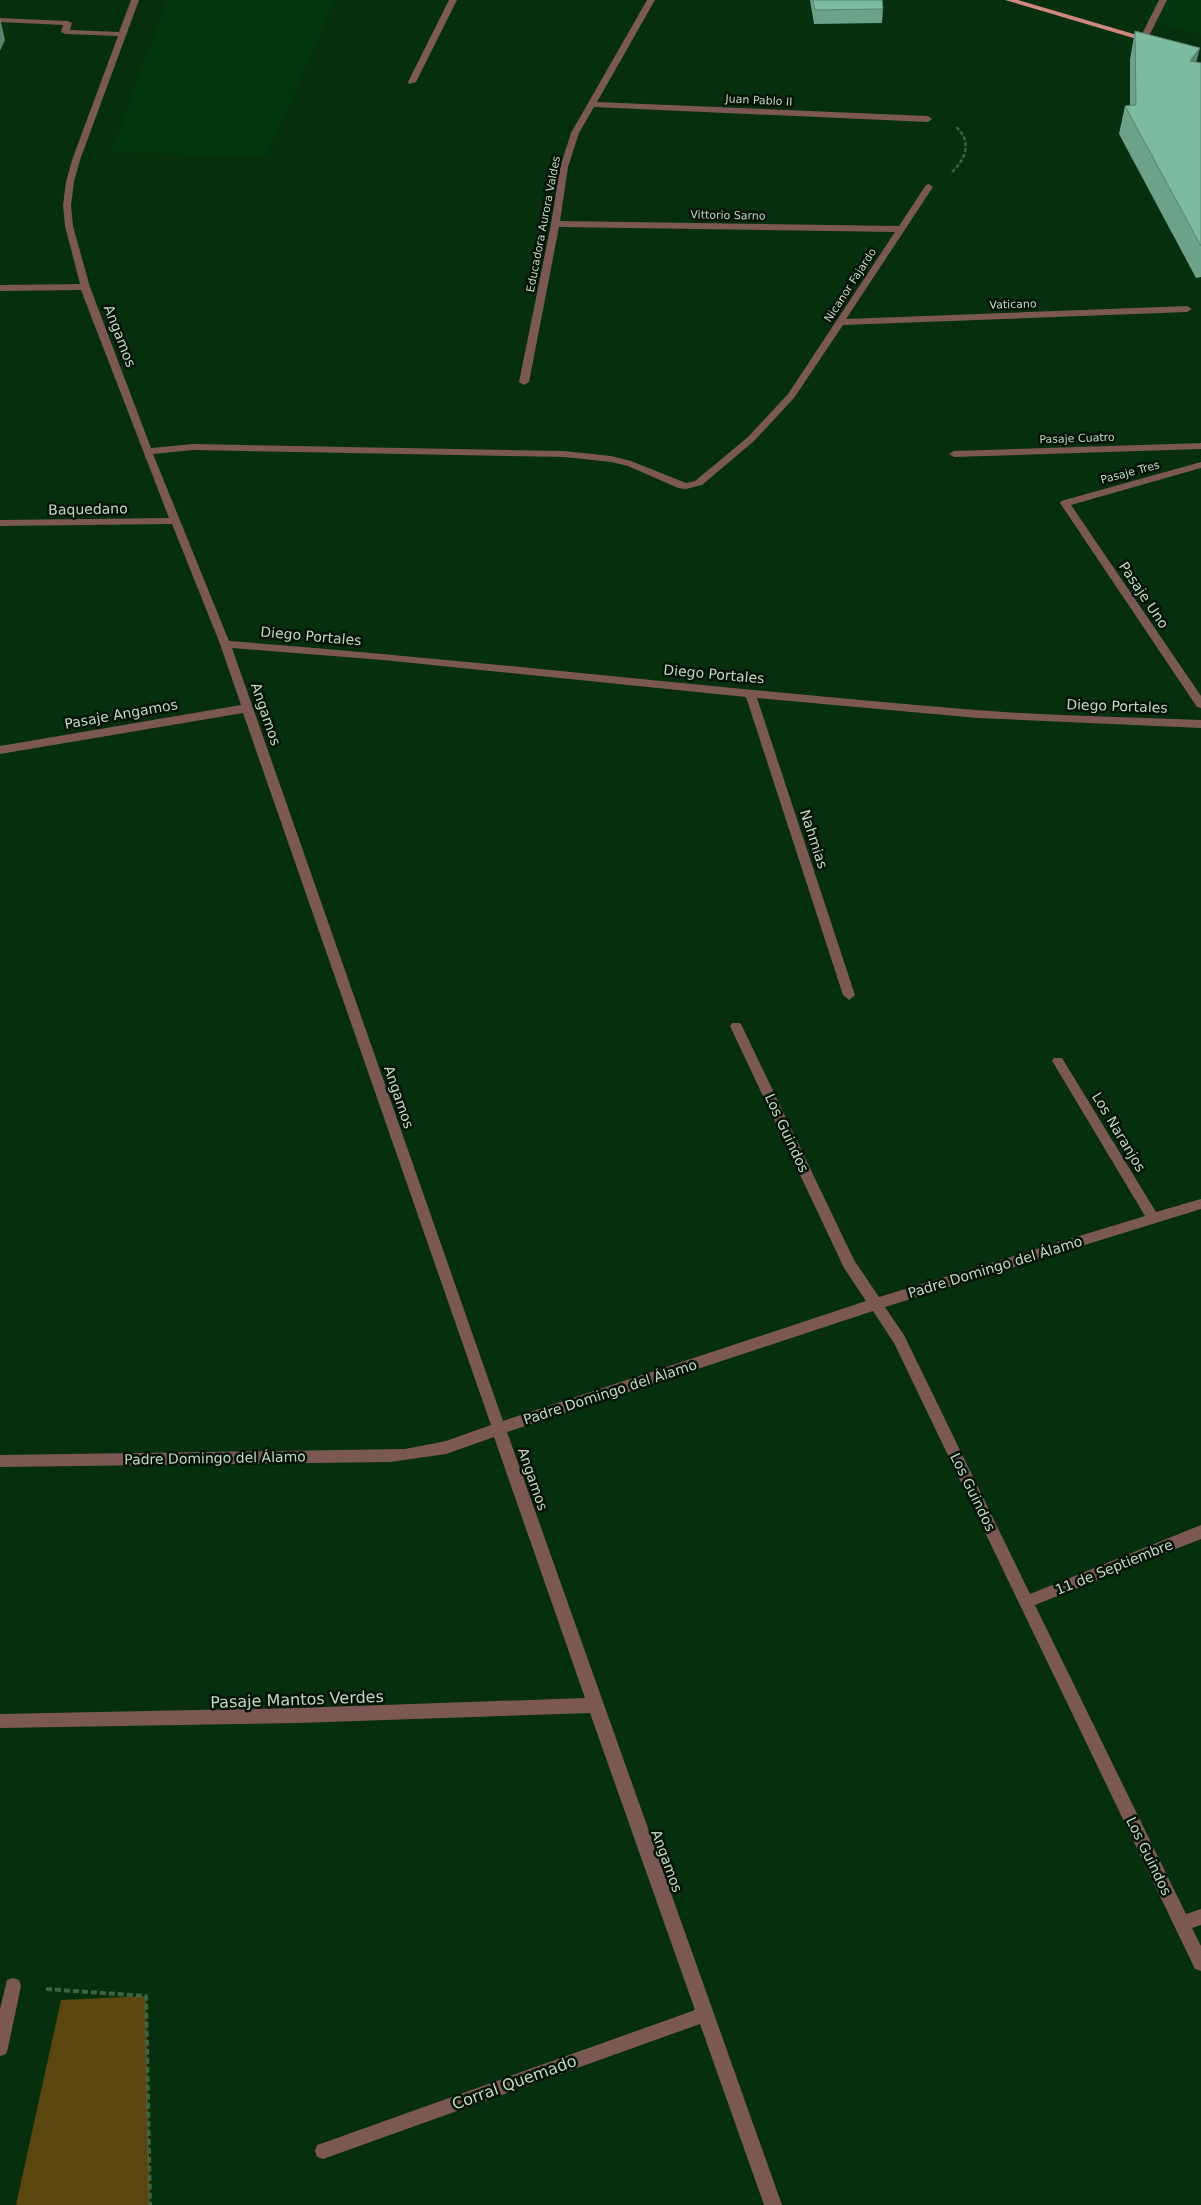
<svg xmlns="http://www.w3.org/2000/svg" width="1201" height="2205" font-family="'DejaVu Sans',sans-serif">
	<rect width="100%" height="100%" fill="#052f0d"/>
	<!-- built -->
	<path fill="#02360e" d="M167,0H335L267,156L111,152Z
		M1153,0H1201V35L1144,20Z"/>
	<!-- green -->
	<path fill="#5b460f" d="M146,1996L150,2205H16L61,2000Z"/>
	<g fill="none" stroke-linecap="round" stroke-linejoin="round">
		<!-- path-far1 -->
		<path stroke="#3e6244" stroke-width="2.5" stroke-dasharray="4 2" stroke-linecap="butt" d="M952,172C967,158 972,140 955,126"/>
		<!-- path -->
		<path stroke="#3e6244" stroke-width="4" stroke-dasharray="6 3" stroke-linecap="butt" d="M46,1989L146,1996L150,2205"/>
		<!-- minor -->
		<path fill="#7b5853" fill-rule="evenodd" d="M131,0H139L80,160L74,182L71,205L73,226L90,287L151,448L193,444L564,451L611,456L631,461L686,483L695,481L748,437L788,394L895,232L559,227L529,382L524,385L519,382L551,224L560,167L571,133L647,0H655L597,102L928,116L932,119L928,122L594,107L579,133L568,167L560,221L899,226L926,185L929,184L933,187L846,319L1187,306L1192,309L1187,312L843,325L794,398L754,441L702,485L686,489L678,488L628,466L611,462L564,457L193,450L153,454L229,641C479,660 726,690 976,710C1050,716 1126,717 1201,720V728L978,718L757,698L855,995L849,1000L843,995L746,697L383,660L232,648L503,1421L866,1301L844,1268L730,1026L732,1023H740L742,1026L854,1260L879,1297L1145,1216L1054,1064L1052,1061L1054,1058H1062L1156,1212L1201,1199V1209L885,1307L904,1335L1030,1594L1201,1525V1539L1035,1605L1186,1914L1201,1909V1925L1192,1928L1201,1946V1971L1195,1969L894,1343L873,1311L507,1432L782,2205H764L700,2024L323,2159L317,2157L315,2151L317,2145L323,2143L695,2010L590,1713L298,1723L0,1728V1714L298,1708L585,1698L494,1437L446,1454L390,1462L0,1467V1455L405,1449L446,1441L491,1425L243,713L0,754V746L241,705L220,644L172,524L0,526V520L169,518L81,290L0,291V285L80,284L65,226L63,205L66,182L72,160L118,36L65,34L61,32L63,25L0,22V18L68,21L72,23L70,30L119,32Z
			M449,0H457L416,82L409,84L408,82Z
			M1159,0H1167L1148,38L1141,40L1140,38Z
			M1201,443V449L954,457L949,454L954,451Z
			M1201,462V468L1071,505L1201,696V708L1197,707L1060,503L1061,501Z
			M13,1978L19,1980L21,1986L8,2048L6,2054L0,2056V2009L7,1980Z"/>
		<!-- major -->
		<path fill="#cf877f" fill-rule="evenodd" d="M1005,0H1018L1154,40L1147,42Z"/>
	</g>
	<!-- wall -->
	<path fill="#6ca18a" d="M810,0H882L883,9L882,23L814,24Z
		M1135,31L1196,62L1201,63V277L1196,278L1119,134L1125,106L1130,105V59Z"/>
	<!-- shaded-wall -->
	<path fill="#588371" d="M0,18L5,40L0,51Z
		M1200,48L1193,76L1190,61Z"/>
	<!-- building -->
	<path fill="#7dbba1" stroke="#588371" d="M813,0H882L883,9L815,10Z
		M1135,31L1200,48L1190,61L1201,63V246L1125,106L1136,105Z"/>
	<g text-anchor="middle" stroke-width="5" stroke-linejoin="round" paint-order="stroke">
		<!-- far-street labels -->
		<g font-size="11" fill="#c3d9c4" stroke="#041306">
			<text transform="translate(759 100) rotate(3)" y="4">Juan Pablo II</text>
			<text transform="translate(728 215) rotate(1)" y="4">Vittorio Sarno</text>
			<text transform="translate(543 224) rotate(-79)" y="4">Educadora Aurora Valdes</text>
			<text transform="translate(850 285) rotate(-57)" y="4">Nicanor Fajardo</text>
			<text transform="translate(1013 304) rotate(-2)" y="4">Vaticano</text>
			<text transform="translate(1077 438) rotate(-2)" y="4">Pasaje Cuatro</text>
			<text transform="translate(1130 472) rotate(-15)" y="4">Pasaje Tres</text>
		</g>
		<!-- street labels -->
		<g font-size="14" fill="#c3d9c4" stroke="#041306">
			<text transform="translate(120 336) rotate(69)" y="5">Angamos</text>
			<text transform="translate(88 509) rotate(-1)" y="5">Baquedano</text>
			<text transform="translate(1144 595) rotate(56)" y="5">Pasaje Uno</text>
			<text transform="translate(311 636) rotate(5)" y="5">Diego Portales</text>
			<text transform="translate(714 674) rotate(5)" y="5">Diego Portales</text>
			<text transform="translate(1117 706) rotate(2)" y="5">Diego Portales</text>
			<text transform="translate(121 714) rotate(-10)" y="5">Pasaje Angamos</text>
			<text transform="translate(266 714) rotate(71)" y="5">Angamos</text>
			<text transform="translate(814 839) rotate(72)" y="5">Nahmias</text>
			<text transform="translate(399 1097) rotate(71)" y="5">Angamos</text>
			<text transform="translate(1119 1132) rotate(59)" y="5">Los Naranjos</text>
			<text transform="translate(787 1133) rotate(65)" y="5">Los Guindos</text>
			<text transform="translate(995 1267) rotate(-17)" y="5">Padre Domingo del Álamo</text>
			<text transform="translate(610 1392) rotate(-18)" y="5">Padre Domingo del Álamo</text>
			<text transform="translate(215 1458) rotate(-1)" y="5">Padre Domingo del Álamo</text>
			<text transform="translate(533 1479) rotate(71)" y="5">Angamos</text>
			<text transform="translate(973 1492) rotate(64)" y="5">Los Guindos</text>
			<text transform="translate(1114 1567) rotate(-22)" y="5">11 de Septiembre</text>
			<text transform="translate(1149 1856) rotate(64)" y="5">Los Guindos</text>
			<text transform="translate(667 1861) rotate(70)" y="5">Angamos</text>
		</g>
		<!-- near-street labels -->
		<g font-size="16" fill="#c3d9c4" stroke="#041306">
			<text transform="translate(297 1699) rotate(-2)" y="6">Pasaje Mantos Verdes</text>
			<text transform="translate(514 2082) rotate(-20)" y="6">Corral Quemado</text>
		</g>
	</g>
</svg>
